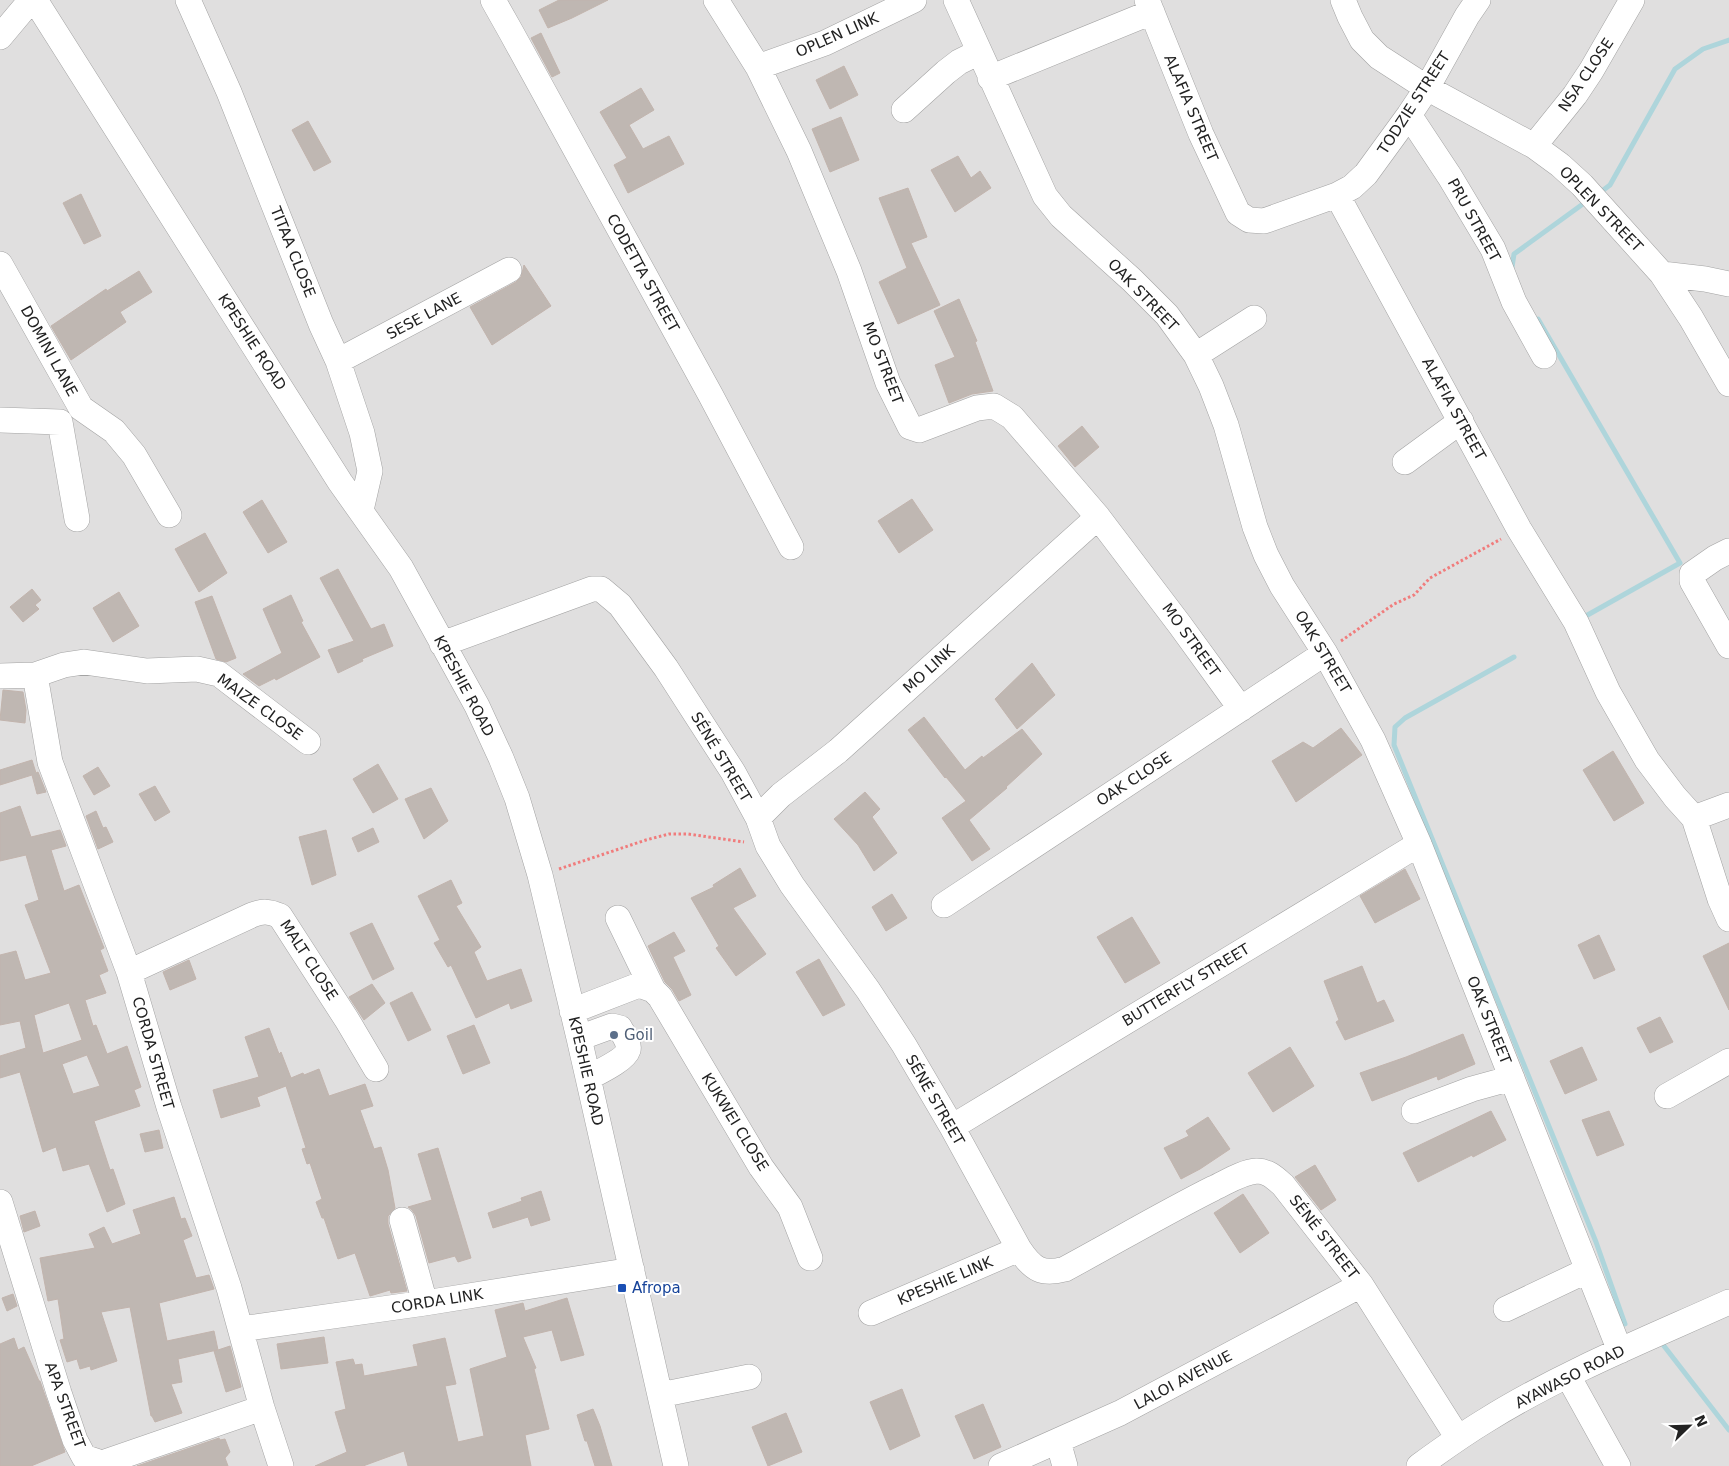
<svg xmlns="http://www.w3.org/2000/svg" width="1729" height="1466" font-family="'DejaVu Sans',sans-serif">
	<rect width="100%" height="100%" fill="#f1eeea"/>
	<!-- residential -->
	<path fill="#e0dfdf" d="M0,0H1729V1466H0Z"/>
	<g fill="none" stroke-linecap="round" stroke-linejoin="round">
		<!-- stream -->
		<path stroke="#aed5db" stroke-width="5" d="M1598,194L1610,185L1675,69L1703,49L1729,40
			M1512,267L1514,254L1587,201
			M1538,319L1680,563L1584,617
			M1514,657L1405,718L1395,727L1394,745L1596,1242L1625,1324
			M1664,1346L1729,1430"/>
	</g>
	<!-- building -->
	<path fill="#bfb7b2" stroke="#c2b4ad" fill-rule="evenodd" d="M559,0H608L572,18L548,28L539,10Z
		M541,33L560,73L552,77L531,38Z
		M844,66L858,95L830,109L816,80Z
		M641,88L654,110L629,125L643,149L669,136L684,164L628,193L614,165L627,158L600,112Z
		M841,117L859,160L830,172L812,129Z
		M308,121L331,162L314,171L292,130Z
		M958,156L971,178L980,171L991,188L955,212L931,170Z
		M908,188L927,237L911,243L940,305L898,324L879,282L907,268L879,198Z
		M81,194L101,236L84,244L63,203Z
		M524,265L551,306L492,345L470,307L516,282L521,277Z
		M139,271L152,292L120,312L126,322L71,360L51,326L106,289L107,291Z
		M959,299L977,341L975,342L993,391L972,394L949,403L935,365L955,357L934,311Z
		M1082,426L1099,447L1075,467L1058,446Z
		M912,499L933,530L899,553L878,521Z
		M262,500L287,542L268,553L243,512Z
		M205,533L227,573L199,592L175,549Z
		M338,569L371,629L384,624L393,646L362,659L363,661L338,673L328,650L354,641L320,578Z
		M32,589L41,600L35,605L39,609L23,622L10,607Z
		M119,592L139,626L113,642L93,608Z
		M291,595L303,621L301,622L320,657L276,680L275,678L259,686L243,674L282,653L263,609Z
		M212,596L236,658L226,662L216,659L195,602Z
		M1032,663L1055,695L1017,729L995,699Z
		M3,690L23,692L26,710L25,723L0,720Z
		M924,717L965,770L982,756L983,758L1022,729L1042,754L1006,787L1007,788L969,820L990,849L972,861L942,818L966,801L946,777L945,778L908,730Z
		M1341,728L1362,755L1296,802L1272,761L1303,742L1313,748Z
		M1613,751L1644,803L1614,821L1583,770Z
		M32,760L36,773L38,772L46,792L37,794L32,775L0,785V770Z
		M378,764L398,799L373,813L353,779Z
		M98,767L110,786L94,795L83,776Z
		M155,786L170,812L155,821L139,794Z
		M431,788L448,821L424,839L405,799Z
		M865,792L880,809L872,817L897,853L874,871L858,845L834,819Z
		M20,806L31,837L60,830L66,846L51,850L64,891L79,885L104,948L100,950L108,971L99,975L106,993L85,1000L93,1026L96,1025L107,1054L127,1046L141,1087L134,1090L140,1106L94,1121L110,1170L113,1169L125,1204L107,1212L89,1164L63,1171L56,1147L43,1152L20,1072L0,1078V1056L26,1048L20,1021L0,1025V955L16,951L25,980L51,973L25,905L39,900L26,855L0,861V813ZM69,1003L82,1040L43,1053L34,1015ZM87,1055L100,1086L73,1094L62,1064Z
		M96,811L103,828L106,827L113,842L98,849L86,816Z
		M373,828L379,842L358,852L352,838Z
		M326,830L336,875L312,885L299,837Z
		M740,868L756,896L733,908L766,954L736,976L716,948L719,946L691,898L714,887L713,885Z
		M1405,869L1420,899L1375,923L1360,896Z
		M451,880L462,903L456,906L481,947L474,952L487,981L521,969L532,1001L511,1009L509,1003L476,1018L451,965L448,967L434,943L440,940L418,896Z
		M892,894L907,918L886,931L872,907Z
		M1132,917L1160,963L1125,983L1097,937Z
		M372,923L394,969L373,980L350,933Z
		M674,932L685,951L673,957L691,995L679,1001L672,989L665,982L648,946Z
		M1599,935L1615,970L1594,979L1578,945Z
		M1729,943V1010L1703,956Z
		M819,959L845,1005L823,1016L796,972Z
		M189,960L196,979L170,990L163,972Z
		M1362,966L1377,1003L1384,1000L1394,1021L1345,1040L1336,1022L1339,1020L1324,981Z
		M372,984L385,1003L364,1020L349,997Z
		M412,992L431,1030L408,1041L390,1003Z
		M1660,1017L1673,1042L1650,1053L1637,1028Z
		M474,1025L490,1063L463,1074L447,1036Z
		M269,1028L279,1054L281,1052L291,1078L303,1073L304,1075L319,1069L329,1096L365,1084L373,1106L360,1110L374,1149L381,1147L388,1170L395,1208L388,1216V1224L407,1291L391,1293L390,1290L370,1296L355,1253L338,1259L324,1218H322L316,1202L322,1199L310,1163L307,1164L302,1149L306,1148L286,1086L257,1097L260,1106L221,1118L213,1090L259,1077L245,1037Z
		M1463,1034L1475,1064L1438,1080L1437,1076L1372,1101L1360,1073L1406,1057Z
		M1290,1047L1314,1086L1273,1112L1248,1073Z
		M1582,1047L1597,1080L1565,1094L1550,1061Z
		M1491,1111L1506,1140L1473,1157L1472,1155L1418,1182L1403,1153Z
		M1609,1111L1624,1145L1597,1156L1582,1120Z
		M1208,1117L1230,1149L1200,1169L1181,1179L1164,1148L1189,1136L1186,1131Z
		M159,1130L163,1148L145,1152L140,1134Z
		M438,1148L471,1258L458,1262L455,1256L429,1263L416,1216L412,1210L408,1207L432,1200L418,1154Z
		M1315,1165L1336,1200L1321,1210L1295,1177Z
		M541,1191L550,1220L531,1226L528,1217L493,1228L488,1213L522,1201L521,1198Z
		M1243,1194L1269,1233L1240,1253L1214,1213Z
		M174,1197L181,1219L185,1218L192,1236L183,1240L196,1278L209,1275L214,1289L159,1303L167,1341L214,1331L218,1350L230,1346L241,1387L226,1392L214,1351L217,1350L178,1359L182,1382L171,1384L182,1413L155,1422L152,1416H151L130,1307L101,1312L117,1361L91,1370L90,1366L80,1369L77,1359L67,1362L60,1340L64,1339L58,1299L48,1301L40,1258L95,1248L89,1234L104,1227L112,1244L141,1234L133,1210Z
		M35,1211L40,1226L24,1232L20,1216Z
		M13,1294L17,1306L7,1311L2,1298Z
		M567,1298L584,1355L561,1361L552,1330L523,1337L536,1368L534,1369L549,1429L525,1435L531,1466H408L404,1451L363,1466H315L347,1452L335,1412L346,1409L336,1362L353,1359L355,1365L362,1364L364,1376L418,1366L413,1345L445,1338L456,1384L445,1386L458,1442L484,1436L470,1369L507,1357L495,1310L523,1303L525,1311Z
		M324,1337L328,1363L281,1369L277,1344Z
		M14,1338L18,1350L24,1347L39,1381H40L65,1452L31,1466H0V1344Z
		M902,1389L920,1436L890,1450L870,1402Z
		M983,1404L1001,1447L974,1459L955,1416Z
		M593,1409L600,1426L612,1466H595L587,1441H585L577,1415Z
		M786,1413L802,1452L768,1466L752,1427Z
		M219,1438L220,1440L225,1439L230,1452L225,1458L228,1466H137Z"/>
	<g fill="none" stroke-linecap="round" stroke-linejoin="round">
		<!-- minor casing -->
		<g stroke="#a3a3a3" stroke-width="26">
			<path id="minor" d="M35,0L340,482L401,568L477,706L501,758L517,798L540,875L579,1038L676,1466
				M188,0L229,92L321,324L338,361L362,433L370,471L361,510
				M493,0L511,32L710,394L791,547
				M716,0L758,67L799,151L849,271L888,383L910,427L919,430L977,408L994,406L1012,417L1098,517L1180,625L1241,709
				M956,0L1045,196L1061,216L1132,280L1167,315L1196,355L1211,386L1226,425L1255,527L1266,555L1282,586L1325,653L1373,740L1419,844L1620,1351
				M1147,0L1201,134L1238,213L1249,220L1264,221L1337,195L1352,187L1366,174L1409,115L1427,88L1467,16L1478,0
				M1343,0L1350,17L1362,40L1379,57L1427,88L1534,146L1560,165L1582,185L1662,274L1691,318L1729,384
				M0,37L31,0
				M758,67L825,43L914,0
				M990,78L1152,12
				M904,110L946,72L959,62L979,52
				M1409,115L1450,177L1493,249L1514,302L1544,356
				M1534,146L1575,95L1591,71L1632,0
				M1337,195L1519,529L1576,622L1608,692L1647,760L1675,797L1694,818L1720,899L1729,919
				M0,264L81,408L114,431L134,455L169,515
				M1662,274L1705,279L1729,284
				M1196,355L1254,318
				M338,361L509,270
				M0,420L60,422
				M60,422L77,519
				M1405,462L1461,421
				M1729,551L1715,558L1692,574V581L1729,646
				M442,644L592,589H601L620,605L666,668L733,772L758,818L768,846L792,885L868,990L904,1045L952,1127L1019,1249C1033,1270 1042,1275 1065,1269C1115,1242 1164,1213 1214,1188C1227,1182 1242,1172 1257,1171C1268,1171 1275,1178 1283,1185L1361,1285L1458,1438
				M35,675L64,665L84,662L147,671L197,669L219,674L308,742
				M0,676L35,675L50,762L129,972L169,1107L229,1288L262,1408L281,1466
				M758,818L781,795L838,751L1098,517
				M1694,818L1729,805
				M944,905L1325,653
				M618,918L653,990
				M129,972L252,915C262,911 269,911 280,916L347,1020L376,1069
				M572,1011L639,985L653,990L660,997L761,1167L790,1207L810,1258
				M579,1038L612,1026L620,1028C623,1034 630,1043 628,1050C625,1060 597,1073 588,1078
				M1667,1096L1729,1061
				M1414,1111L1472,1089L1512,1078
				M952,1127L1419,844
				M0,1202L59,1393L75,1440L84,1457L102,1463L262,1408
				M402,1220L425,1303
				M1506,1309L1588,1270
				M871,1313L1019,1249
				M241,1329L425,1303L632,1270
				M1568,1376L1618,1466
				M660,1395L749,1377
				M1058,1441L1065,1466
				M1001,1466L1120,1413L1361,1285
				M1419,1466C1441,1450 1462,1435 1485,1421C1562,1373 1647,1339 1729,1302"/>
		</g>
		<!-- path -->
		<path stroke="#f07c7c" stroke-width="3" stroke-dasharray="2.5 2.5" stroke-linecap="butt" d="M1341,641L1394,604L1414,595L1430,578L1501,539
			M559,869L646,840L669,834H688L744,842"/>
		<!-- minor -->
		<use href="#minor" stroke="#fff" stroke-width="25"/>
	</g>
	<!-- markers -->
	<circle fill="#5c6f8a" stroke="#fff" stroke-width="2" cx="614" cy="1035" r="5"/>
	<rect fill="#1a4fb4" stroke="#fff" stroke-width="2" x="617" y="1283" width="10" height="10" rx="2.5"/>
	<g text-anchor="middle" stroke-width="4" stroke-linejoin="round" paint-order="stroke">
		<!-- street labels -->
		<g font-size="15" fill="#222" stroke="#fff">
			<text transform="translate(837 35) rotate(-24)" y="5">OPLEN LINK</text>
			<text transform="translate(1586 75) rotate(-56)" y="5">NSA CLOSE</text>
			<text transform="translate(1414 103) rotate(-57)" y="5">TODZIE STREET</text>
			<text transform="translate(1191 108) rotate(67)" y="5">ALAFIA STREET</text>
			<text transform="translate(1601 209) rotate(46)" y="5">OPLEN STREET</text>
			<text transform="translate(1474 220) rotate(61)" y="5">PRU STREET</text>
			<text transform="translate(293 252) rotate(68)" y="5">TITAA CLOSE</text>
			<text transform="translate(643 273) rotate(61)" y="5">CODETTA STREET</text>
			<text transform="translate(1143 295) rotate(46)" y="5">OAK STREET</text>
			<text transform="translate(424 316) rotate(-28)" y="5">SESE LANE</text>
			<text transform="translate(252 342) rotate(57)" y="5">KPESHIE ROAD</text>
			<text transform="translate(49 351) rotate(61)" y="5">DOMINI LANE</text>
			<text transform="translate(883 363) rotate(69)" y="5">MO STREET</text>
			<text transform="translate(1454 409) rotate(61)" y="5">ALAFIA STREET</text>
			<text transform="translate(1191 640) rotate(54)" y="5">MO STREET</text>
			<text transform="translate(1323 652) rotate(59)" y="5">OAK STREET</text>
			<text transform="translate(929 669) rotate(-42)" y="5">MO LINK</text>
			<text transform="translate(464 686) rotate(62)" y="5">KPESHIE ROAD</text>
			<text transform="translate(260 707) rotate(36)" y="5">MAIZE CLOSE</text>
			<text transform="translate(721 757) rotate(59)" y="5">SÉNÉ STREET</text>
			<text transform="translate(1134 779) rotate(-33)" y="5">OAK CLOSE</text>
			<text transform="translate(309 960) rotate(57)" y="5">MALT CLOSE</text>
			<text transform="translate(1186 985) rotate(-31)" y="5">BUTTERFLY STREET</text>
			<text transform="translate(1489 1020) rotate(68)" y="5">OAK STREET</text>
			<text transform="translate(153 1053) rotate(74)" y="5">CORDA STREET</text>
			<text transform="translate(586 1071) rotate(77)" y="5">KPESHIE ROAD</text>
			<text transform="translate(935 1100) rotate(60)" y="5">SÉNÉ STREET</text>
			<text transform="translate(735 1122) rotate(58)" y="5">KUKWEI CLOSE</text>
			<text transform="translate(1324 1237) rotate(52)" y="5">SÉNÉ STREET</text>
			<text transform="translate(945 1281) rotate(-23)" y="5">KPESHIE LINK</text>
			<text transform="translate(437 1301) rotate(-9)" y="5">CORDA LINK</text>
			<text transform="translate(1570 1377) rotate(-27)" y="5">AYAWASO ROAD</text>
			<text transform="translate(1183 1380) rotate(-28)" y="5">LALOI AVENUE</text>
			<text transform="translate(65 1405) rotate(70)" y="5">APA STREET</text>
		</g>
		<!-- service labels -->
		<g font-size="15" fill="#4e5e75" stroke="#fff" text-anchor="start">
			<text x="624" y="1040">Goil</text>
		</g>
		<!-- transit labels -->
		<g font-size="15" fill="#164399" stroke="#fff" text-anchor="start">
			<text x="632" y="1293">Afropa</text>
		</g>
	</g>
	<!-- north arrow -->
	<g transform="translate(1689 1426) rotate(67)" stroke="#ffffff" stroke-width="4" paint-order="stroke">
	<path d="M0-4L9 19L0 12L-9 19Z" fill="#222222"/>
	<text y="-8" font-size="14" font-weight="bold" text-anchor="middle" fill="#222222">N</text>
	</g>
</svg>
